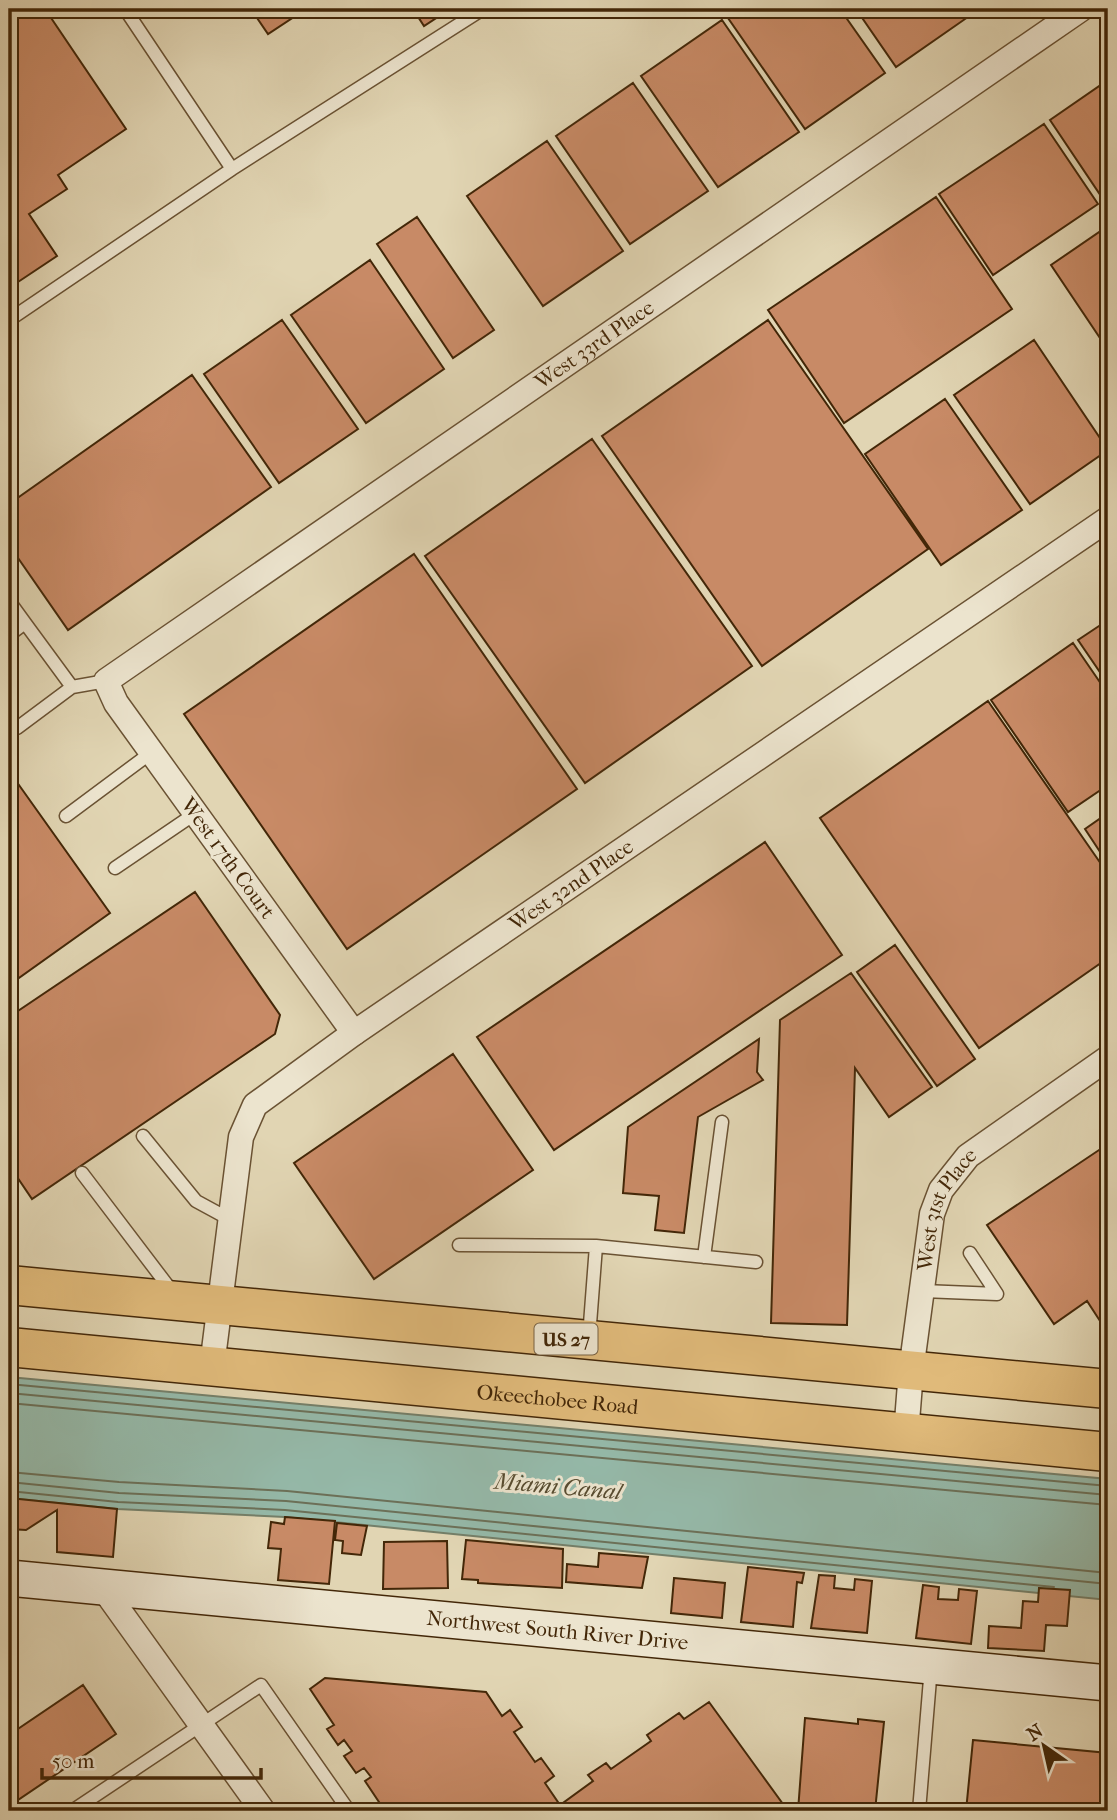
<svg xmlns="http://www.w3.org/2000/svg" width="1117" height="1820" font-family="'IM FELL French Canon',serif">
	<rect width="100%" height="100%" fill="#e1d5b3"/>
	<filter id="stains"><feTurbulence type="fractalNoise" baseFrequency=".00286" numOctaves="4"/><feColorMatrix values="0 0 0 0 .2 0 0 0 0 .09 0 0 0 0 .02 0 0 0 .5 -.17"/></filter>
	<radialGradient id="worn" r=".72"><stop offset=".6" stop-color="#630" stop-opacity="0"/><stop offset="1" stop-color="#630" stop-opacity=".3"/></radialGradient>
	<!-- water -->
	<path fill="#95b9a9" stroke="#747f69" stroke-width="2" d="M9,1377L1108,1479V1600L285,1517L117,1509L9,1498Z"/>
	<g fill="none" stroke-linecap="round" stroke-linejoin="round">
		<!-- shore -->
		<path stroke="#6c7058" stroke-width="2" d="M9,1384L1108,1486
			M9,1393L1108,1495
			M9,1403L1108,1505
			M9,1472L119,1482L287,1491L1108,1573
			M9,1482L119,1493L286,1501L1108,1584
			M9,1491L118,1502L285,1510L1054,1587"/>
	</g>
	<!-- building -->
	<path fill="#c88a66" stroke="#432708" stroke-width="2" d="M9,9H45L126,129L58,175L67,189L29,214L57,256L9,288Z
		M251,9H306L268,34Z
		M413,9H450L424,26Z
		M742,9H840L885,73L805,129L728,18Z
		M856,9H976L978,10L896,67Z
		M722,20L799,132L718,187L641,76Z
		M1108,80V200L1105,202L1050,120Z
		M633,83L708,191L630,244L556,136Z
		M1044,124L1098,204L993,275L939,194Z
		M547,141L623,251L543,306L467,196Z
		M936,197L1012,309L844,423L768,310Z
		M417,217L494,330L453,358L377,244Z
		M1108,226V350L1051,265Z
		M370,260L444,369L366,423L291,315Z
		M282,320L358,429L279,483L204,374Z
		M768,320L928,549L762,666L602,436Z
		M1034,340L1108,450L1030,504L954,395Z
		M192,375L271,487L68,630L9,545V504Z
		M945,399L1022,510L941,565L865,454Z
		M592,439L752,666L585,783L425,556Z
		M414,554L577,789L347,949L184,714Z
		M1108,620V684L1078,640Z
		M1073,643L1108,694V785L1068,812L991,700Z
		M988,701L1108,874V958L979,1048L820,818Z
		M9,771L110,913L9,985Z
		M1108,813V864L1085,829Z
		M765,842L842,955L554,1150L477,1037Z
		M195,892L280,1015L275,1034L32,1199L9,1165V1017Z
		M895,945L975,1059L937,1086L857,972Z
		M851,973L932,1087L889,1117L855,1068L847,1325L771,1323L780,1020Z
		M759,1039L757,1072L763,1080L698,1117L684,1233L655,1230L659,1196L623,1193L628,1127Z
		M453,1054L533,1170L374,1279L294,1163Z
		M1108,1144V1316L1100,1321L1087,1301L1054,1324L987,1225Z
		M9,1498L117,1509L113,1557L57,1552V1510L26,1530L9,1529Z
		M285,1517L335,1521L329,1584L278,1580L281,1549L268,1548L271,1522L284,1524Z
		M337,1523L367,1526L361,1555L342,1553L343,1541L335,1540Z
		M466,1540L563,1549L562,1588L478,1583V1580L462,1579Z
		M447,1541L448,1588L383,1589L384,1542Z
		M599,1553L648,1557L642,1588L566,1582L567,1564L598,1567Z
		M748,1567L804,1573L802,1583L797,1582L793,1627L741,1622Z
		M819,1575L835,1576L834,1588L854,1590L855,1579L872,1581L867,1633L811,1628Z
		M674,1578L725,1583L722,1618L671,1613Z
		M923,1585L939,1587L938,1599L958,1600L959,1589L977,1591L971,1644L916,1638Z
		M1039,1588L1070,1590L1067,1626L1046,1625L1044,1651L988,1648L989,1626L1021,1628L1023,1601L1038,1602Z
		M325,1678L486,1692L502,1716L510,1710L522,1727L514,1732L535,1762L541,1758L554,1776L545,1783L560,1805L593,1781L588,1775L606,1763L611,1769L651,1741L647,1735L679,1713L684,1719L709,1702L788,1811H385L365,1781L371,1777L364,1768L356,1773L344,1756L352,1751L344,1740L338,1745L327,1729L334,1725L310,1689Z
		M83,1685L116,1734L9,1806V1735Z
		M805,1718L858,1724V1719L884,1722L875,1811H798Z
		M973,1740L1108,1753V1811H966Z"/>
	<g fill="none" stroke-linecap="round" stroke-linejoin="round">
		<!-- lane casing -->
		<g stroke="#6a5233" stroke-width="15">
			<path id="lane" d="M125,9L232,169
				M9,320L232,169L483,9
				M9,601L25,623
				M9,635L25,623L72,687
				M17,728L72,687L106,681
				M66,816L152,752
				M115,868L196,813
				M143,1136L196,1201L231,1220
				M82,1173L174,1294
				M459,1245L596,1246
				M704,1257L722,1122
				M923,1291L997,1294L970,1253
				M589,1337L596,1246L756,1262
				M72,1811L261,1685L349,1811
				M919,1811L931,1667"/>
		</g>
		<!-- street casing -->
		<g stroke="#6a5233" stroke-width="27">
			<g id="street">
				<path id="s1" d="M354,1033L116,703L106,681L1081,9"/>
				<path id="s2" d="M212,1366L241,1137L255,1105L354,1033L1108,519"/>
				<path id="s3" d="M906,1434L911,1371L932,1214L941,1190L968,1156L1108,1058"/>
				<path d="M103,1588L263,1811"/>
			</g>
		</g>
		<!-- secondary casing -->
		<g stroke="#432708" stroke-width="38">
			<g id="secondary">
				<path id="s4" d="M9,1578L1108,1683"/>
			</g>
		</g>
		<!-- highway casing -->
		<g stroke="#432708" stroke-width="41">
			<g id="highway">
				<path d="M9,1285L1108,1389"/>
				<path id="s5" d="M9,1347L1108,1452"/>
			</g>
		</g>
		<!-- lane -->
		<use href="#lane" stroke="#ece4ce" stroke-width="12"/>
		<!-- street -->
		<use href="#street" stroke="#ece4ce" stroke-width="24"/>
		<!-- secondary -->
		<use href="#secondary" stroke="#ece4ce" stroke-width="35"/>
		<!-- highway -->
		<use href="#highway" stroke="#e0ba7a" stroke-width="38"/>
	</g>
	<g text-anchor="middle" stroke-width="6" stroke-linejoin="round" paint-order="stroke">
		<!-- shield labels -->
		<rect fill="#ece4ce" stroke="#766043" stroke-width="2" x="534.5" y="1323.5" width="63" height="31" rx="5"/>
		<g font-size="19" font-weight="bold" fill="#432708">
			<text x="566" y="1346">US 27</text>
		</g>
		<!-- street labels -->
		<g font-size="21" fill="#432708" stroke="#ece4ce">
			<text dy="7" stroke="none"><textPath href="#s1" startOffset="1024">West 33rd Place</textPath></text>
			<text transform="translate(228 858) rotate(54)" y="7">West 17th Court</text>
			<text dy="7" stroke="none"><textPath href="#s2" startOffset="651">West 32nd Place</textPath></text>
			<text dy="7" stroke="none"><textPath href="#s3" startOffset="231">West 31st Place</textPath></text>
			<text dy="7" stroke="none"><textPath href="#s5" startOffset="551">Okeechobee Road</textPath></text>
			<text dy="7" stroke="none"><textPath href="#s4" startOffset="551">Northwest South River Drive</textPath></text>
		</g>
		<!-- water labels -->
		<g font-size="23" font-style="italic" fill="#584c30" stroke="#ece4ce">
			<text transform="translate(558 1486) rotate(5)" y="8">Miami Canal</text>
		</g>
	</g>
	<!-- margin -->
	<rect width="1117" height="1820" fill="none" stroke="#e1d5b3" stroke-width="35"/>
	<rect x="10" y="10" width="1096" height="1799" fill="none" stroke="#432708" stroke-width="3.5"/>
	<rect x="18" y="18" width="1082" height="1785" fill="none" stroke="#432708" stroke-width="2"/>
	<!-- north arrow -->
	<g transform="translate(1044 1746) rotate(326)" stroke="#ece4ce" stroke-width="5" paint-order="stroke">
	<path d="M0-5L12 26L0 18L-12 26Z" fill="#432708"/>
	<text y="-10" font-size="19" font-weight="bold" text-anchor="middle" fill="#432708">N</text>
	</g>
	<!-- scale -->
	<path d="M42 1768v10h219v-10" fill="none" stroke="#432708" stroke-width="3.5"/>
	<text x="52" y="1768" font-size="21" fill="#432708" stroke="#ece4ce" stroke-width="5" paint-order="stroke">50 m</text>
	<rect width="100%" height="100%" filter="url(#stains)"/>
	<rect width="100%" height="100%" fill="url(#worn)"/>
</svg>
